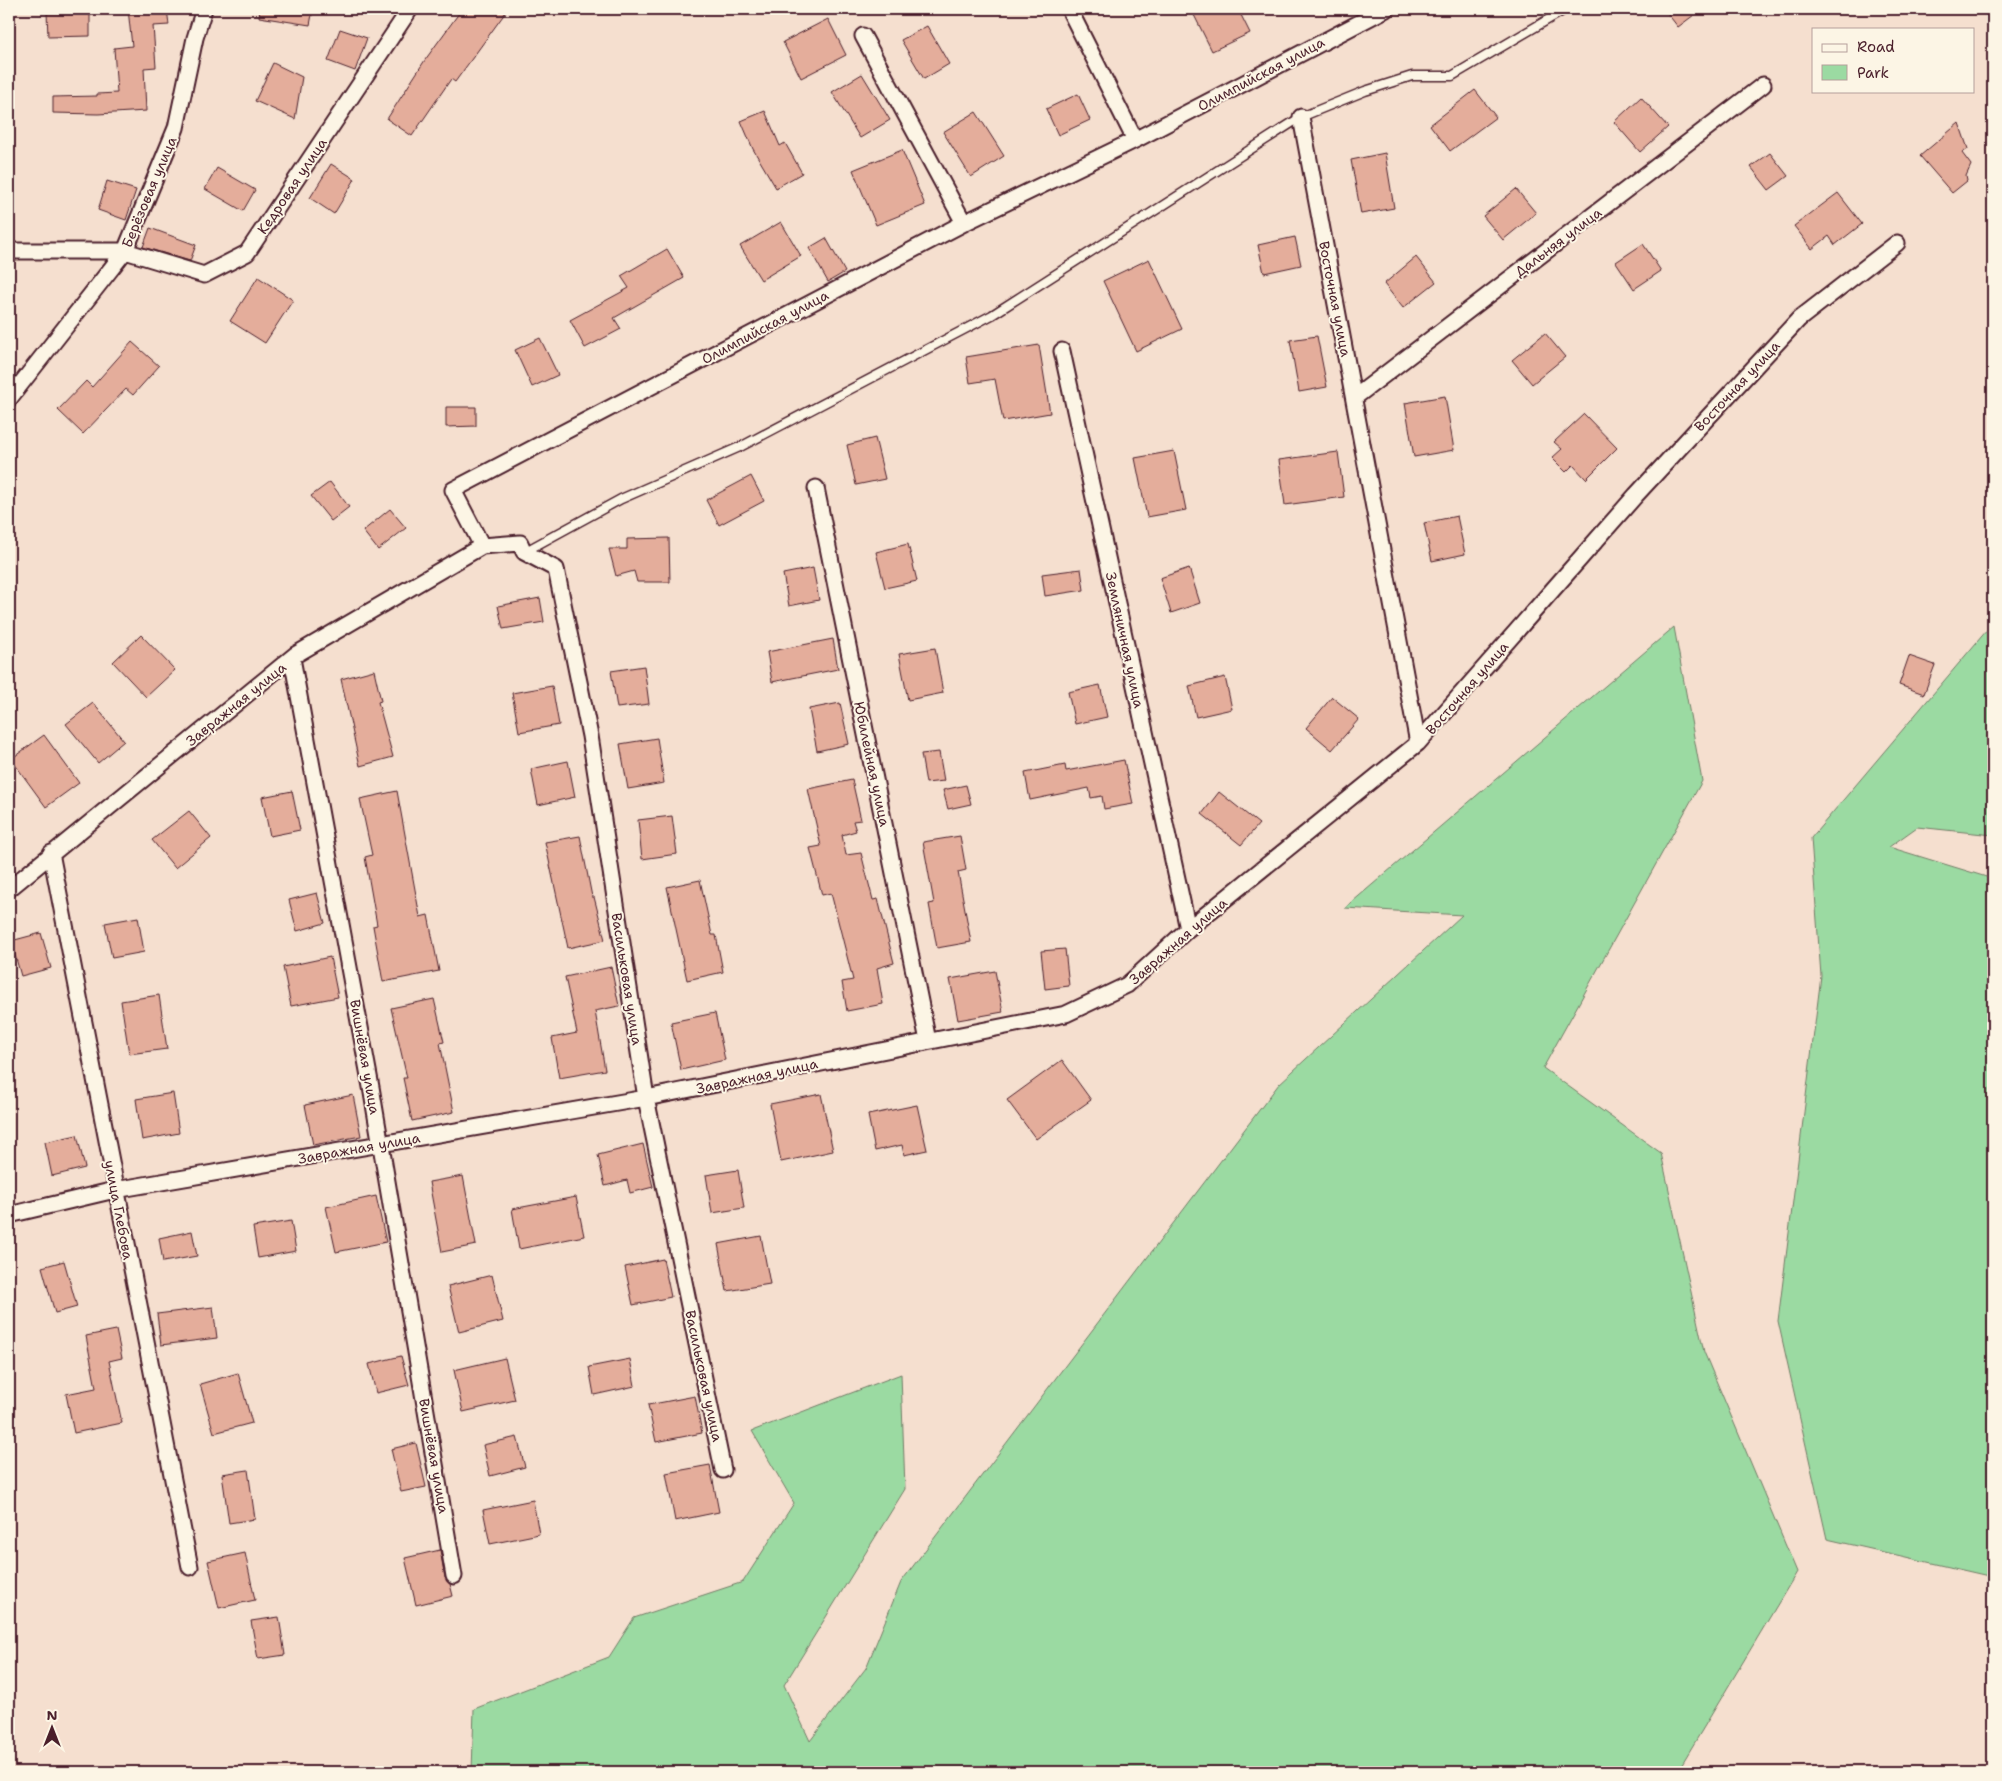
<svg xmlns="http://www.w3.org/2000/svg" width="2002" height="1781" font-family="'Shantell Sans',sans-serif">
	<rect width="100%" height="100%" fill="#f5dfcf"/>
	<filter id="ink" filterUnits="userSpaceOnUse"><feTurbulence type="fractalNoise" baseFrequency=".02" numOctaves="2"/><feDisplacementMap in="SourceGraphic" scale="10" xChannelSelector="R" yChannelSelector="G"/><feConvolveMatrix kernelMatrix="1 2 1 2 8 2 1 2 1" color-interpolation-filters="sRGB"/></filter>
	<g filter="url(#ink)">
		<!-- green -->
		<path fill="#9bdaa2" stroke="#727c66" d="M1993,623V835L1917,827L1889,847L1993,879V1577L1827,1539L1778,1321L1821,976L1811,838Z
			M1674,627L1702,781L1543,1068L1661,1153L1704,1352L1797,1572L1677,1772H472L474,1709L609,1657L634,1618L743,1582L794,1503L752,1431L901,1374L905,1489L784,1685L810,1741L866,1668L901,1582L1279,1084L1462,915L1345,908Z"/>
		<!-- building -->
		<path fill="#e4ad9b" stroke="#4a1f2b" d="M128,9H167L169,25L153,26L156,67L144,68L146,111L98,114L53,113V97L97,96V94L117,93L114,48L132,46Z
			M260,9H313L310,25L259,17Z
			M462,9H508L455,82L451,79L412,136L387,119L425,60Z
			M1191,9H1238L1250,33L1212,51Z
			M1664,9H1702L1678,27Z
			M47,12H90V36L48,37Z
			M828,19L846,55L801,78L783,42Z
			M927,26L949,64L924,79L901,40Z
			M340,29L367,38L355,71L328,61Z
			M273,63L302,77L295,119L255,101Z
			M862,74L890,120L860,138L832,92Z
			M1475,90L1496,117L1450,151L1430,125Z
			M1078,94L1090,120L1058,135L1046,109Z
			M1641,97L1668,127L1640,152L1614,122Z
			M765,111L780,146L785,143L802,173L776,188L753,149L741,121Z
			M976,112L1004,156L971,177L943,132Z
			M1959,123L1968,149L1962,153L1971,165L1966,176L1967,181L1952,193L1920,156Z
			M902,150L925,205L876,225L853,170Z
			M1385,153L1394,208L1361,214L1351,160Z
			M1770,153L1788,176L1769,190L1751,167Z
			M331,164L355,179L334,214L310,198Z
			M217,168L255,190L243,211L205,189Z
			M107,181L136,190L126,220L98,210Z
			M1516,189L1536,213L1503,240L1483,216Z
			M1838,193L1862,224L1835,245L1829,236L1812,249L1794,226Z
			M781,222L801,256L761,280L740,246Z
			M150,228L196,245L190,261L143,247Z
			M1295,237L1301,265L1264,273L1258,245Z
			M826,238L845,272L828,282L809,248Z
			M1643,244L1661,271L1634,289L1616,262Z
			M667,249L684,278L614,318L621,329L585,348L570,320L629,288L621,276Z
			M1416,257L1436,282L1403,308L1384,284Z
			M1149,259L1182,329L1136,351L1103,281Z
			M258,277L293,300L265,343L230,321Z
			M1545,333L1565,357L1532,384L1512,360Z
			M1317,336L1327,387L1299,392L1290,340Z
			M540,338L558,375L532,387L515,350Z
			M132,342L159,366L133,395L126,389L83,434L58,410L86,381L92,387Z
			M1039,345L1050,413L1003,421L995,379L970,383L966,357Z
			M1445,396L1454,450L1414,457L1405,403Z
			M446,407H476V426L446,427Z
			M1584,414L1617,448L1586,479L1573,465L1566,472L1552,458L1562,449L1554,442Z
			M875,438L885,479L856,485L847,445Z
			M1174,451L1186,510L1147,517L1135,458Z
			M1338,452L1344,497L1285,505L1279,460Z
			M751,476L764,501L719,525L706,500Z
			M330,482L349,507L331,521L311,496Z
			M390,509L406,528L378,550L363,531Z
			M1457,516L1465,554L1432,561L1424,523Z
			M669,538L670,582H637L634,571L616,576L609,549H627V539Z
			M908,544L917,581L885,588L876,552Z
			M813,568L819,600L789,606L783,574Z
			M1189,568L1200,603L1171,613L1160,578Z
			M1081,569L1084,590L1045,596L1042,574Z
			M540,598L544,622L503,629L498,606Z
			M141,635L175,670L146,697L113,662Z
			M833,639L838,669L772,682L767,652Z
			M935,648L943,693L908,700L899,654Z
			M1909,656L1935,665L1924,694L1899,685Z
			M644,666L649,704L617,708L611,671Z
			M374,670L381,701L378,702L393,757L360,766L341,679Z
			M1225,677L1232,709L1196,717L1189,686Z
			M1100,685L1107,717L1075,724L1068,692Z
			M552,686L559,725L519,732L512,693Z
			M1332,697L1359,719L1332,750L1306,728Z
			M93,703L124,741L98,763L66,724Z
			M840,703L849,744L817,751L809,709Z
			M44,735L79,783L46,807L11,759Z
			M657,738L664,783L628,789L620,744Z
			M939,752L944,781L926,783L921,754Z
			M1124,760L1133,804L1104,809L1102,796L1091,798L1089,788L1030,800L1025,773L1065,765L1066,771Z
			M568,761L575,797L538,805L531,769Z
			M852,780L861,820L853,821L856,831L842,835L846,855L861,853L873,900L878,899L894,963L877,968L883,1004L847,1011L842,982L853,980L831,893L822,895L810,848L821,846L808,789Z
			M966,785L971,804L948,809L943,790Z
			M292,791L300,830L270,836L262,797Z
			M397,791L420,917L428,915L439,971L383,982L373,926L377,925L365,857L372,855L360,799Z
			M1219,792L1259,824L1241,845L1202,814Z
			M189,811L211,838L175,868L152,840Z
			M672,816L677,854L642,859L638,820Z
			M580,836L592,897H594L605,940L568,948L545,842Z
			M960,836L966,870L958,872L971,942L937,948L929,904L934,903L923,842Z
			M700,880L712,935H716L723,972L687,980L667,887Z
			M317,893L325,923L297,931L289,900Z
			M138,917L144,952L112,958L105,923Z
			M41,933L51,968L21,976L11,941Z
			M1065,949L1069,986L1045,989L1041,951Z
			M330,957L338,997L291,1006L283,967Z
			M611,967L619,1006L595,1011L605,1070L559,1078L552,1038L577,1033L565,977Z
			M995,971L1003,1012L958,1020L950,979Z
			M159,995L167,1049L129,1054L121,1001Z
			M434,999L444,1042L440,1043L454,1112L412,1121L403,1078H407L391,1008Z
			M715,1013L725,1060L681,1070L671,1022Z
			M1062,1060L1091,1100L1036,1139L1007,1100Z
			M173,1093L179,1133L142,1140L136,1099Z
			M821,1094L833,1151L781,1162L770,1104Z
			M353,1095L361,1136L313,1145L305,1105Z
			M917,1105L927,1150L904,1155L902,1145L875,1151L868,1115Z
			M77,1135L85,1168L52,1176L45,1142Z
			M643,1144L653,1187L630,1193L627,1180L605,1186L598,1155Z
			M738,1170L744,1208L712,1213L706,1175Z
			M463,1176L476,1245L442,1252L429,1182Z
			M376,1196L386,1242L336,1252L326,1207Z
			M576,1197L584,1236L519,1249L512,1209Z
			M291,1221L296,1251L258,1258L253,1227Z
			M192,1231L197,1256L163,1262L159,1238Z
			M761,1236L770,1284L727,1291L718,1244Z
			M663,1259L671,1297L633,1305L625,1267Z
			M64,1261L77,1307L55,1313L42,1267Z
			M492,1275L503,1321L459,1332L448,1286Z
			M213,1307L217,1338L161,1345L157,1314Z
			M116,1330L122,1358L109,1361L122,1423L74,1433L66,1394L96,1388L86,1336Z
			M401,1356L409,1385L376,1393L369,1364Z
			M505,1358L515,1400L463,1412L454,1370Z
			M630,1359L635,1386L594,1395L589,1367Z
			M238,1373L252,1423L214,1433L200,1384Z
			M695,1396L702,1433L656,1442L648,1405Z
			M517,1437L525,1467L490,1476L483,1445Z
			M416,1443L426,1487L401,1492L391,1449Z
			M710,1465L719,1512L675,1521L666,1473Z
			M248,1470L255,1519L229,1523L222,1474Z
			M533,1500L539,1534L490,1544L483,1510Z
			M440,1550L445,1578L450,1584L453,1596L416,1605L405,1558Z
			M245,1553L255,1600L219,1608L208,1561Z
			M279,1617L285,1655L258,1659L251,1621Z"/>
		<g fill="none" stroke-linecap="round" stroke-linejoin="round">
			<!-- lane casing -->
			<g stroke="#4a1f2b" stroke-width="11">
				<path id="lane" d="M524,552L621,499L742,446L992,315L1301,117L1365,91L1412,76H1452L1566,9"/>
			</g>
			<!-- street casing -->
			<g stroke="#4a1f2b" stroke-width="19">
				<path id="street" d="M863,36L964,223
					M1301,117L1418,743
					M1135,140L1386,9
					M9,251H125L204,275L247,253L410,9
					M1062,351L1188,929
					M1354,398L1763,85
					M9,399L125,251L176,128L195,38L204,9
					M816,488L928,1041
					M482,546L453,490L964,223L1135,140L1069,9
					M292,658L371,1087L454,1576
					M51,853L190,1567
					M9,889L295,655L482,546L520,543L524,552L556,569L590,736L646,1098L723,1470
					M9,1215L115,1190L646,1098L1066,1014L1127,985L1188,929L1418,743L1636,495L1799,319L1897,243"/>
			</g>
			<!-- lane -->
			<use href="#lane" stroke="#fcf5e5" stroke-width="8"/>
			<!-- street -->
			<use href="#street" stroke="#fcf5e5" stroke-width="15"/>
		</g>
	</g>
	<g text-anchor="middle" stroke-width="4" stroke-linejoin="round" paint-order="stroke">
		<!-- street labels -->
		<g font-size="14" fill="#4a1f2b" stroke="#fcf5e5">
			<text transform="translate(1261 74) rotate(-28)" y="5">Олимпийская улица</text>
			<text transform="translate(292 186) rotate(-56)" y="5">Кедровая улица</text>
			<text transform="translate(149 192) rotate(-67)" y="5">Берёзовая улица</text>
			<text transform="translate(1558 242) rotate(-37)" y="5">Дальняя улица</text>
			<text transform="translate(1335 299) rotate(79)" y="5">Восточная улица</text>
			<text transform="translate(765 327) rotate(-28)" y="5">Олимпийская улица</text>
			<text transform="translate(1737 386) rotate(-47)" y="5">Восточная улица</text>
			<text transform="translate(1125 640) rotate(78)" y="5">Земляничная улица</text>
			<text transform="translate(1467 688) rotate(-49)" y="5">Восточная улица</text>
			<text transform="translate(236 704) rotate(-39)" y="5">Завражная улица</text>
			<text transform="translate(872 764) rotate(78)" y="5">Юбилейная улица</text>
			<text transform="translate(1178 941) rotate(-41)" y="5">Завражная улица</text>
			<text transform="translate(627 979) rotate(81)" y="5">Васильковая улица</text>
			<text transform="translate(365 1057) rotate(80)" y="5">Вишнёвая улица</text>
			<text transform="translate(757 1076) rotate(-12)" y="5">Завражная улица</text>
			<text transform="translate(359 1148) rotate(-10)" y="5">Завражная улица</text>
			<text transform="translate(119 1210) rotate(79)" y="5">улица Глебова</text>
			<text transform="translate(704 1376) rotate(78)" y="5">Васильковая улица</text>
			<text transform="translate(434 1456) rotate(80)" y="5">Вишнёвая улица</text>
		</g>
	</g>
	<!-- margin -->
	<rect width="2002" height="1781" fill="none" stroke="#fcf5e5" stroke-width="30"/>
	<rect x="15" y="15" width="1972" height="1751" fill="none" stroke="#4a1f2b" stroke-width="2" filter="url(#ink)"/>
	<!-- legend -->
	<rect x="1812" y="28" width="162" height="65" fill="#fcf5e5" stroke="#b59f9b"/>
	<rect x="1822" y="44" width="25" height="8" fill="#fcf5e5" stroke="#b59f9b"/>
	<text x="1857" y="52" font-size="15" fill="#4a1f2b">Road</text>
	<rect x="1822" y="65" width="25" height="15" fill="#9bdaa2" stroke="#b59f9b"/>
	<text x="1857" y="78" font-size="15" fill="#4a1f2b">Park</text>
	<!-- north arrow -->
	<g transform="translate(52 1728)" stroke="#fcf5e5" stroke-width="4" paint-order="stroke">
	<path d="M0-4L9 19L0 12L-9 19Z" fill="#4a1f2b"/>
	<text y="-8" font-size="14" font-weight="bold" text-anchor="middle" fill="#4a1f2b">N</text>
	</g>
</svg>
